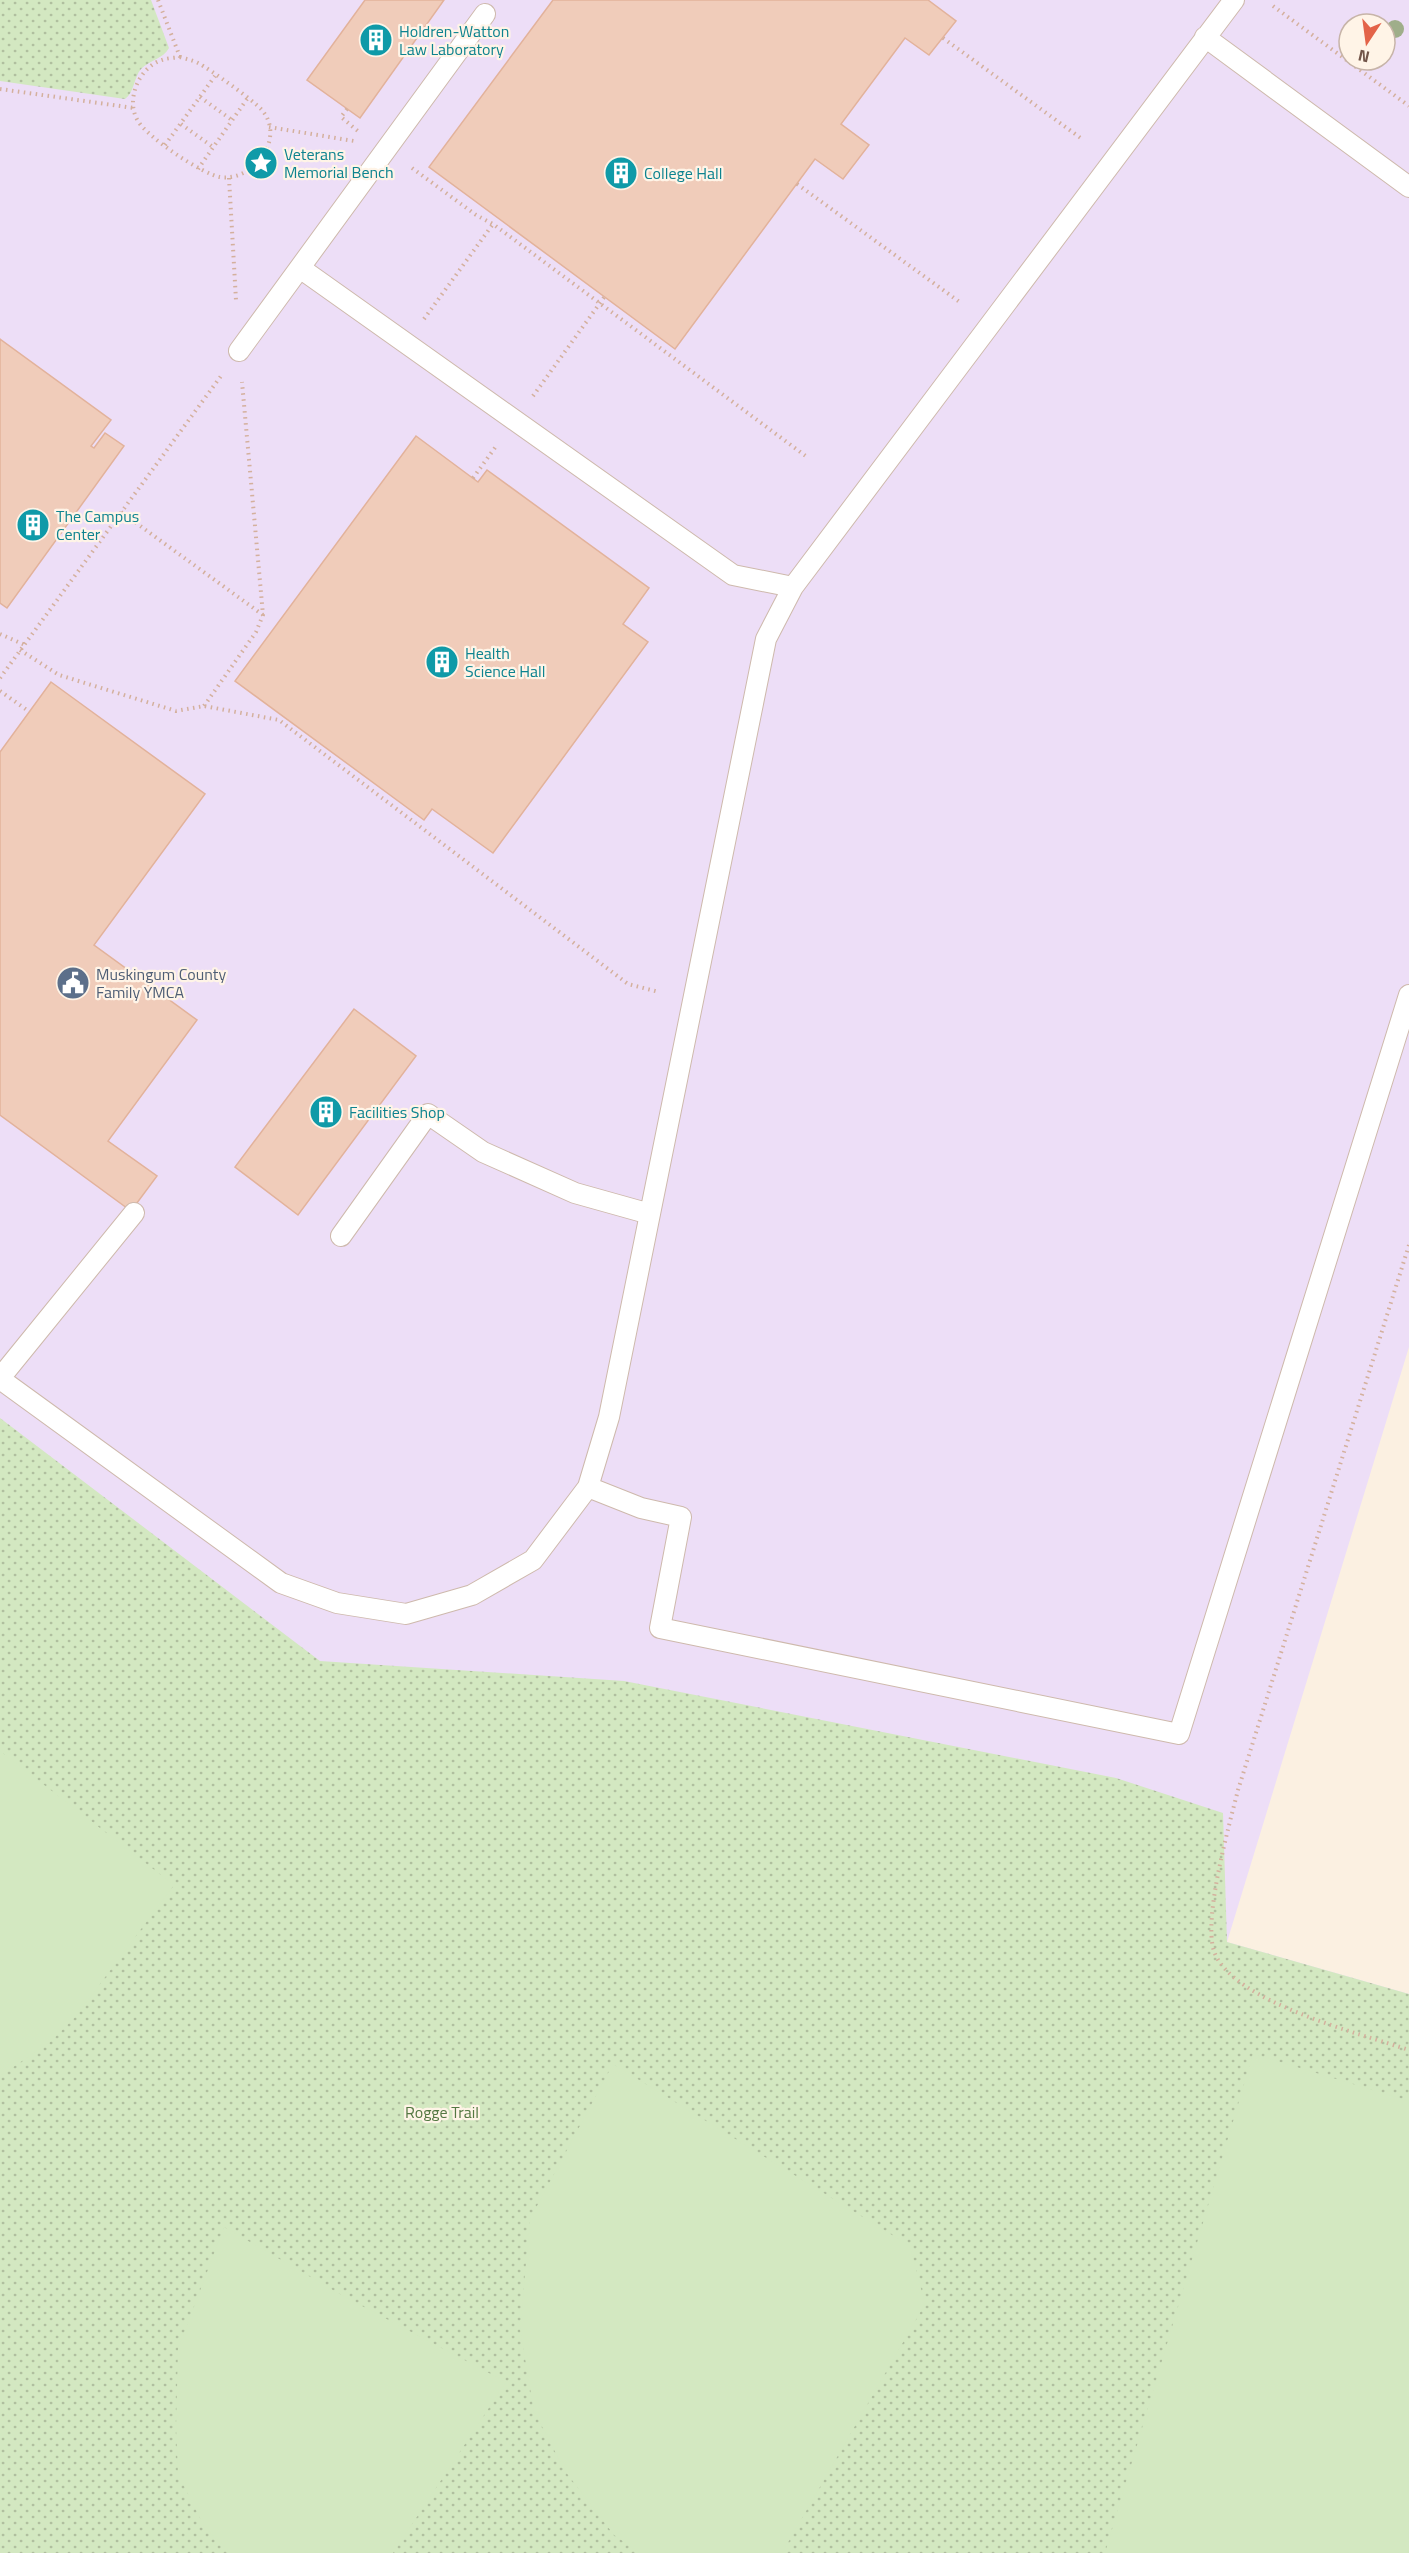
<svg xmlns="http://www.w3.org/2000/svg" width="1409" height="2553" font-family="'Titillium Web',sans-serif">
	<defs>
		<pattern id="green-dots" width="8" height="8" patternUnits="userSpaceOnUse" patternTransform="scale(1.5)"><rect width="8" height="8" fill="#d3e8c1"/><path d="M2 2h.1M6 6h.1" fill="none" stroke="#b0bf9f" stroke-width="1.8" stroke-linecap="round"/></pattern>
	</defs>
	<rect width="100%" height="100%" fill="#fbf0e1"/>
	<!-- education -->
	<path fill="#eddef7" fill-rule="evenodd" d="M0,0H1409V1347L1227,1942L1409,1994V2553H0ZM1349,24H1385V60H1349Z"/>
	<!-- green -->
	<path fill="url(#green-dots)" d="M0,0H151L169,48C163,59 150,60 141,69C134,77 134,93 125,99L0,81Z
		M0,1418L320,1661L624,1681L1116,1778L1223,1813L1227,1942L1409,1994V2553H0Z"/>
	<!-- pitch -->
	<path fill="#d3e8c1" d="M0,1751L174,1885L76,2016L50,2042L0,2076Z
		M1253,2054L1409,2101V2553H1105Z
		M613,2064L910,2246L925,2304L782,2553H640L614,2535L565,2471L534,2411L520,2329L530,2219Z
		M224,2227L345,2297L506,2382L393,2553H232L205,2528L178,2474L176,2427L178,2349Z"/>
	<!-- building -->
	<path fill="#f0ccba" stroke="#e2b29b" stroke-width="1.5" d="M365,0H444L360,118L307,80Z
		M553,0H928L956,21L929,55L905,38L841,124L869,145L843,179L815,159L675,349L429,167Z
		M0,339L111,420L91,446L94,448L105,433L124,446L7,608L0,603Z
		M416,436L478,482L487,470L649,588L623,624L648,642L493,853L432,809L424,820L235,681Z
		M51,682L205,794L94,945L197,1020L108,1141L157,1176L131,1211L0,1115V752Z
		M354,1009L416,1056L298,1215L235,1167Z"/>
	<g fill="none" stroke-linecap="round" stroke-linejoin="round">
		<!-- service casing -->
		<g stroke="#ceb9ac" stroke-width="22">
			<path id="service" d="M1205,37L1409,187
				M300,268L733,575L793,587
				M239,351L485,14
				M341,1236L428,1114L483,1152L575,1193L650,1214
				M0,1378L134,1213
				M0,1379L281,1583L337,1603L406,1614L472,1595L533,1560L588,1487L609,1417L766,639L793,587L1234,0
				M588,1487L641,1508L681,1517L660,1628L1179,1734L1409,995"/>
		</g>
		<!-- path -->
		<path stroke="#d4b09d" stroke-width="4" stroke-dasharray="1.5 4.5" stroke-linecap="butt" d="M158,0L180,57
			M1273,6L1409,106
			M943,38L1082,139
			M180,57C186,59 192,60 198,63C208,68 253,100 261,109C287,137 254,182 220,177C202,174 147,137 138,121C125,100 139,67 162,60C167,58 174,58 180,57Z
			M0,89L134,108
			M200,97L232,120
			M347,109L341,117L359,132
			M181,124L213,147
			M269,127L354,141
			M165,145L215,76
			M412,168L476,215L493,224L807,457
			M198,169L247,99
			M229,178L236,300
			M797,184L961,303
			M424,319L493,224
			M533,396L605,296
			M473,478L497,445
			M121,512L263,615
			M0,634L25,645
			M20,650L59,675L176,711L204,706L279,720L628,984L659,992
			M0,678L221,376
			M0,691L27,710
			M204,706L256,632L263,615L242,382
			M1409,1245L1238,1790C1229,1826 1203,1918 1214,1951C1231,2002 1362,2034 1409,2050"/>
		<!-- service -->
		<use href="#service" stroke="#fff" stroke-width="20"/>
	</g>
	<!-- trees -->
	<circle fill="#9fae8a" cx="1395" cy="29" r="9"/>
	<!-- icons -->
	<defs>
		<g id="building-disc" transform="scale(1.725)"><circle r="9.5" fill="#0f9aa8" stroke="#fff4e7"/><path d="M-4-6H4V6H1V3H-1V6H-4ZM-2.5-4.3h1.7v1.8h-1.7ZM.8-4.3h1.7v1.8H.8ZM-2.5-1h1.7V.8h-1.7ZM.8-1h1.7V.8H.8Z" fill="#fff"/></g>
		<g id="sight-disc" transform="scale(1.725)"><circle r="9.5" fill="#0f9aa8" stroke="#fff4e7"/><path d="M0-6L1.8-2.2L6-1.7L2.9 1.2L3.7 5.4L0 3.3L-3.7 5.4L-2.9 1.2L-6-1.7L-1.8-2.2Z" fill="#fff"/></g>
		<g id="civic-disc" transform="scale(1.725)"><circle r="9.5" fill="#5c6f8a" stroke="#fff4e7"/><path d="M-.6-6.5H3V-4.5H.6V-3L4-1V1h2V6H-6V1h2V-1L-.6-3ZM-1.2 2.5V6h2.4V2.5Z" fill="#fff"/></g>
	</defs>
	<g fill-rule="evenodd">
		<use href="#building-disc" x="376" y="40"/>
		<use href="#sight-disc" x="261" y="163"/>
		<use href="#building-disc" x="621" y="173"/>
		<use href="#building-disc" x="33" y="525"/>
		<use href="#building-disc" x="442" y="662"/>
		<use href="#civic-disc" x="73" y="983"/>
		<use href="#building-disc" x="326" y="1112"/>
	</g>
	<g text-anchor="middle" stroke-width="4.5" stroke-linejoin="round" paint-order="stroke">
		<!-- culture labels -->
		<g font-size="16" fill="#0d838f" stroke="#fff4e7" text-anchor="start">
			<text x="399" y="37">Holdren-Watton<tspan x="399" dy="18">Law Laboratory</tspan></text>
			<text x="284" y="160">Veterans<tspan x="284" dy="18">Memorial Bench</tspan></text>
			<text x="644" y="179">College Hall</text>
			<text x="56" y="522">The Campus<tspan x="56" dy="18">Center</tspan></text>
			<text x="465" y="659">Health<tspan x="465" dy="18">Science Hall</tspan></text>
			<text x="349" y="1118">Facilities Shop</text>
		</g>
		<!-- service labels -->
		<g font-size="16" fill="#4e5e75" stroke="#fff4e7" text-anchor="start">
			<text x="96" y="980">Muskingum County<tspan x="96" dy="18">Family YMCA</tspan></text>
		</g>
		<!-- park labels -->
		<g font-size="16" fill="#547842" stroke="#fff4e7">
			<text x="442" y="2118">Rogge Trail</text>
		</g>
	</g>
	<!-- north arrow -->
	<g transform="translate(1367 42) rotate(193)"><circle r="28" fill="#fff4e7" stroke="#c7b4a8" stroke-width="1.5"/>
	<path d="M0-4.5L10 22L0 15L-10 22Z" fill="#e36349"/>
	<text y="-9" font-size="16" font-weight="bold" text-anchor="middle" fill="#725549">N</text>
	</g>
</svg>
